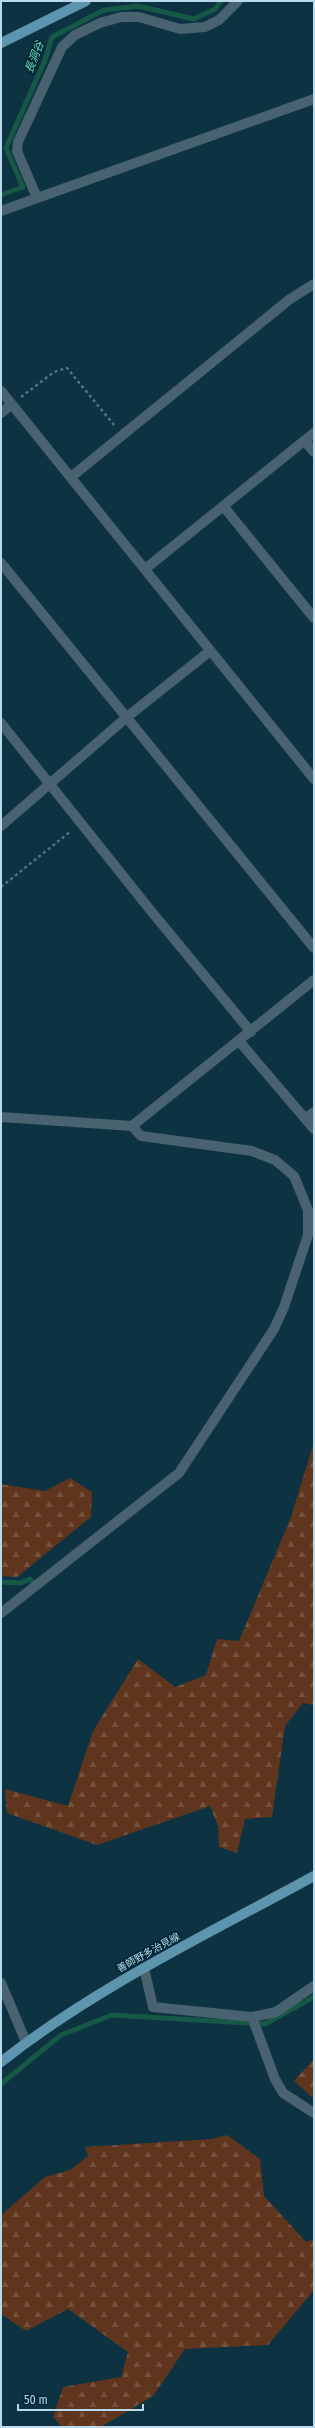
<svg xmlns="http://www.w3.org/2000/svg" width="315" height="2428" font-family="'Fira Sans Condensed','Noto Sans JP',sans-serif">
	<defs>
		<pattern id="forest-firs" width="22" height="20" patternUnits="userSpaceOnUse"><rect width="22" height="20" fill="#5f351d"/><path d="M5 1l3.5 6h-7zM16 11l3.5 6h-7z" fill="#74523e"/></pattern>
	</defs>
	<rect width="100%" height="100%" fill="#0d3242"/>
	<!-- forest -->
	<path fill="url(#forest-firs)" d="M314,1442V1705L303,1703L285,1726L272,1817L245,1819L237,1853L219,1847L218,1826L210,1806L97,1845L7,1813L5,1789L68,1806L93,1731L138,1659L175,1687L206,1675L217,1639L239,1641L291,1517Z
		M70,1478L92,1492L91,1517L17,1577L1,1576V1484L45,1491Z
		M314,2059V2099L294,2081Z
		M227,2135L260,2159L264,2196L306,2242L314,2239V2290L268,2345L185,2349L153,2396L101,2427H62L53,2417L63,2387L121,2377L128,2352L68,2309L26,2331L1,2314V2215L45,2177L70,2170L88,2156L85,2147L212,2139Z"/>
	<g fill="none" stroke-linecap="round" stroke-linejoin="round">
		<!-- stream -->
		<path stroke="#155845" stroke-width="5" d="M1,195L23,187L6,148L45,60L52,37L104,10L138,6L194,19L215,9L221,1
			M1,1582L21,1583L30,1579L34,1585
			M1,2084L61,2035L112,2015L265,2024L314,1997"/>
		<!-- path -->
		<path stroke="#507484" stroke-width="2.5" stroke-dasharray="3 3" stroke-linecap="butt" d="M21,397L54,372L67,368L114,425
			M1,887L71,831"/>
		<!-- minor -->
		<path stroke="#48626f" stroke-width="10" d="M37,198L17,151L18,142L62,47L75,35L100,23L121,17H139L180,29L205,27L219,20L238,1
			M1,211L314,99
			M1,391L314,779
			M1,413L11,405
			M305,441L314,452
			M71,477L290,299L314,284
			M224,507L314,618
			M1,563L314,948
			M145,569L314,433
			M1,723L151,911L251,1032
			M1,826L127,717L210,651
			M239,1041L314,1129
			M1,1117L132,1126L314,980
			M306,1118L314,1112
			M1,1613L179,1473L274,1329L284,1307L308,1235V1210L294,1176L275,1160L252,1151L141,1136L132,1126
			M144,1968L153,2007L252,2017L276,2012L314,1986
			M1,1983L26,2042
			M252,2017L275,2079L283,2093L314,2113"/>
		<!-- major -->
		<path stroke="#5d95af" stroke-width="10" d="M1,43L86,1
			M1,2062C96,1987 208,1934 314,1876"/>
	</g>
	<g text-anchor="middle" stroke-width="3.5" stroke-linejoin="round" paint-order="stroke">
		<!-- street labels -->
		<g font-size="10" fill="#b9daea" stroke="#022837">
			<text transform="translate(148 1952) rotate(-29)" y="4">善師野多治見線</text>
		</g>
		<!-- water labels -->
		<g font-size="11" font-style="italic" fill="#65dcb5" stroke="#022837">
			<text transform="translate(34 57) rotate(-69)" y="4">長洞谷</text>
		</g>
	</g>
	<!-- border -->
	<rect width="315" height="2428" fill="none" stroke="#b9daea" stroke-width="4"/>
	<!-- scale -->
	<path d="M18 2404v6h125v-6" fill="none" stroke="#b9daea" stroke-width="2"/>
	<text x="24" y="2404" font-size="12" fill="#b9daea" stroke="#022837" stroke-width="3" paint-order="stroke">50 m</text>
</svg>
